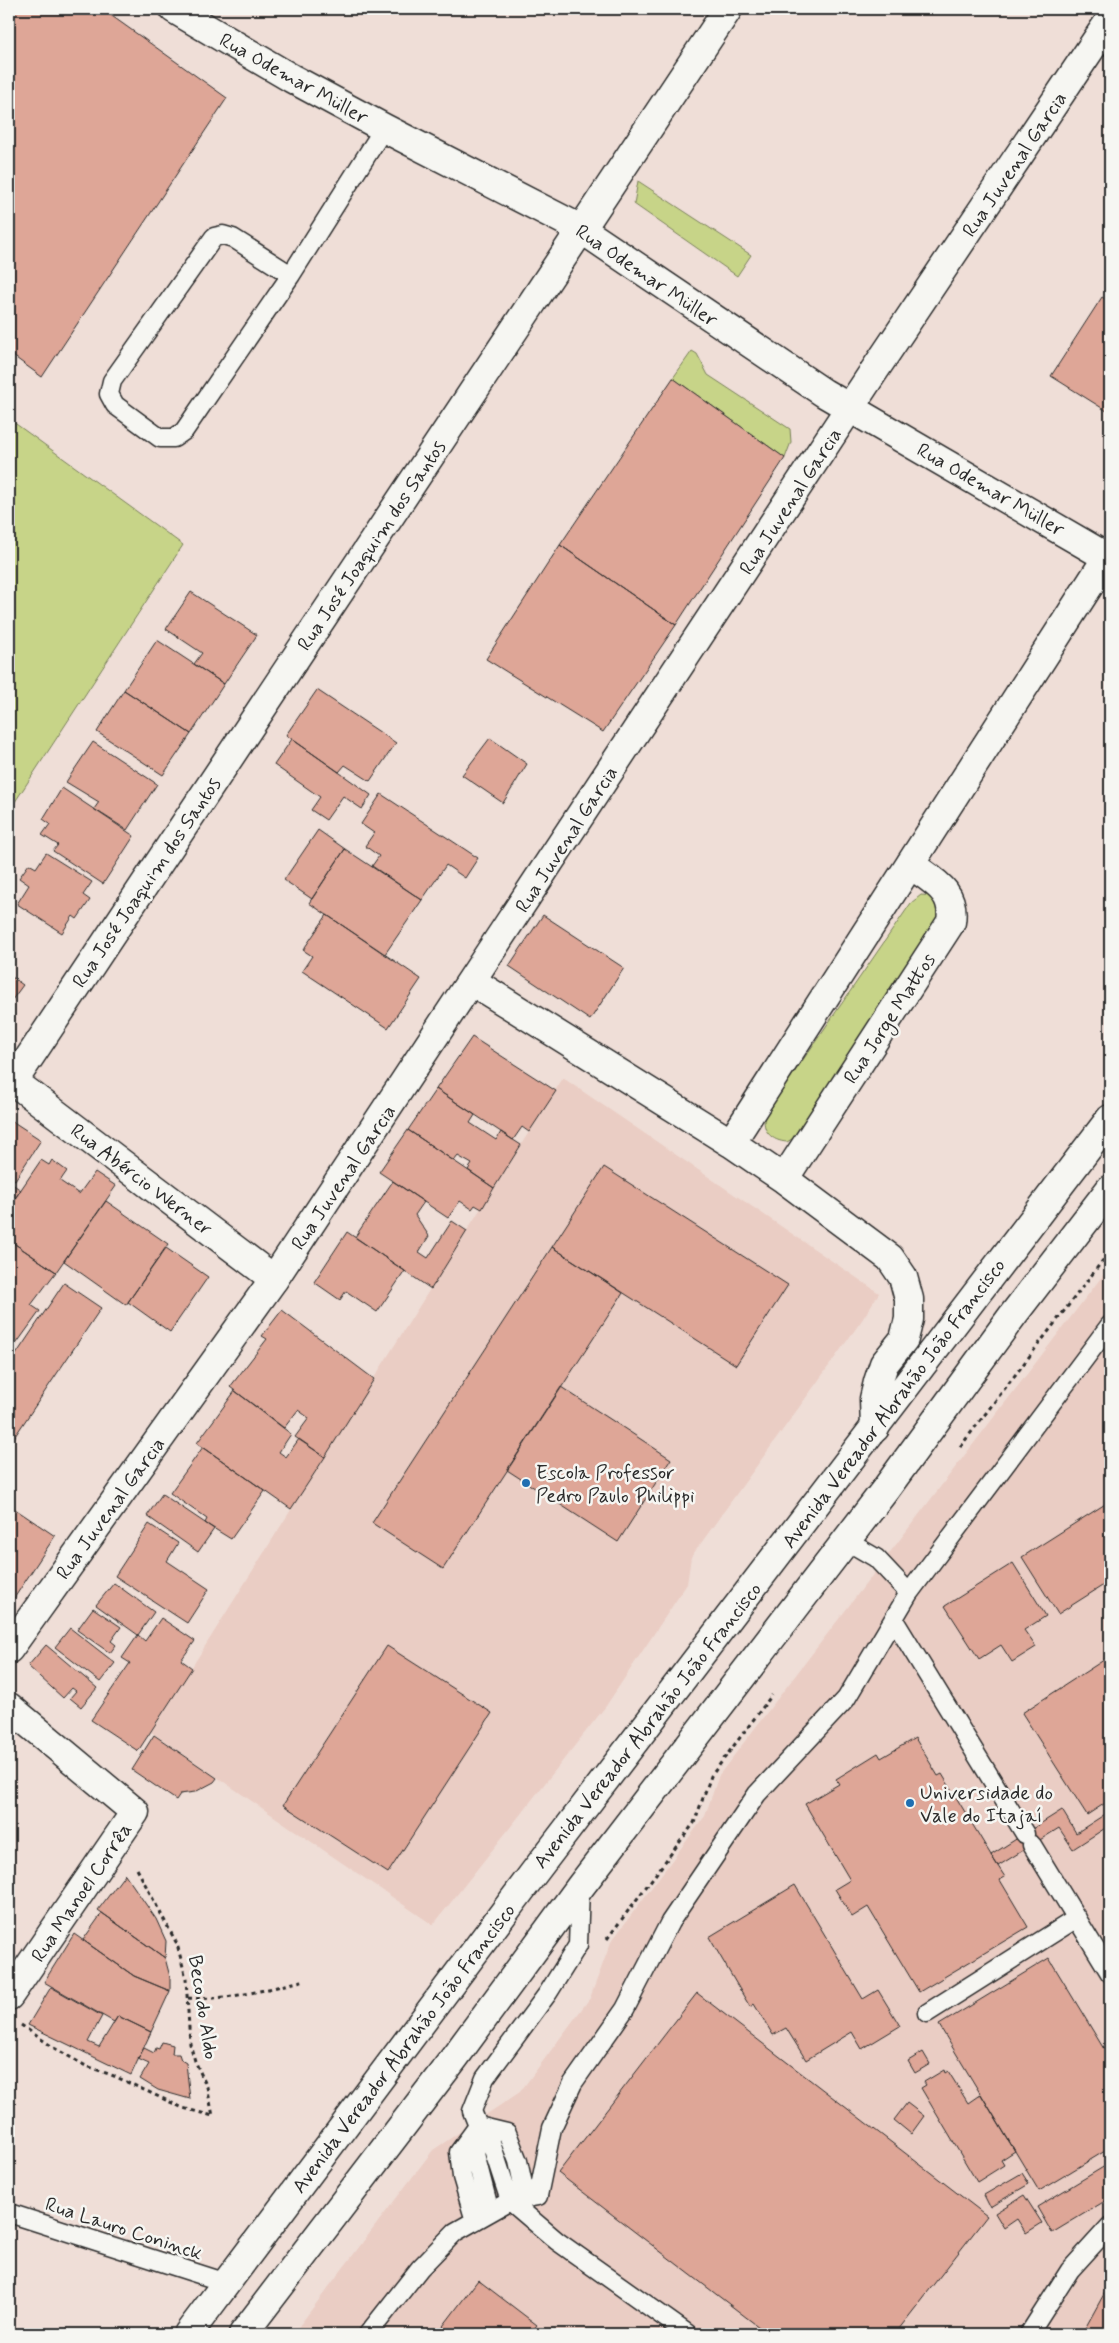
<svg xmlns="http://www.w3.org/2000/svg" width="1119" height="2343" font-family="Mynerve,sans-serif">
	<rect width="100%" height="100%" fill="#efded7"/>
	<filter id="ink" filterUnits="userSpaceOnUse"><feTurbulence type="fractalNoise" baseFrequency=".02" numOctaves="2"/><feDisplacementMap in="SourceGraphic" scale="10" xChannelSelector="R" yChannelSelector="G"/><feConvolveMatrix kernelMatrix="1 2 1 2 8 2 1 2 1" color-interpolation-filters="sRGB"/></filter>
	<g filter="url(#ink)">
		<!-- built -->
		<path fill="#eacdc4" d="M563,1078L879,1293L862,1320L691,1557L687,1584L606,1706L433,1925L151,1732Z
			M1110,1266V2334H293L433,2150L520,2092L590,1998L611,1942L705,1816L719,1775Z"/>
		<!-- green -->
		<path fill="#c7d488" stroke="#79805a" d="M638,181L751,255L737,276L634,204Z
			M692,351L697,354L708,375L790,429L791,442L785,458L673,378Z
			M9,419L183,545L9,811Z
			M921,895L935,896L944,909L795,1137L787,1142C772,1141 761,1131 765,1115L911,903Z"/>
		<!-- building -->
		<path fill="#dea697" stroke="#2b2b2b" d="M9,9H102L227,98L42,377L9,353Z
			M1102,297L1110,302V413L1051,376Z
			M673,378L785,458L676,625L560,545Z
			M560,545L676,625L603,732L486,659Z
			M191,592L257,635L224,684L194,664L202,653L166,629Z
			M157,640L224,684L191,734L124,690Z
			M124,690L191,734L163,775L97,732Z
			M317,690L396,743L370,781L345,765L339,772L286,735Z
			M490,738L527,764L503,803L462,775Z
			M292,739L371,795L362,809L343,796L326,820L311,810L320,797L274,765Z
			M93,742L157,784L127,830L94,809L99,802L66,782Z
			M62,788L134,836L103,884L53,851L58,845L42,835L50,824L43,819Z
			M381,794L478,858L465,878L446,865L422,900L372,866L379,856L365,846L374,833L361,824Z
			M318,830L345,849L312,899L284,880Z
			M345,849L422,900L385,954L309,903Z
			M46,853L92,882L83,895L90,900L77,919L73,916L62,933L17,904L29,885L19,878L29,864L36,868Z
			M327,915L421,979L388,1028L302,971L312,956L303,950Z
			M543,915L624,968L590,1020L509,966Z
			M9,975L23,985L9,1004Z
			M472,1037L556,1091L529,1132L522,1127L513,1140L436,1089Z
			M436,1089L475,1115L470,1123L496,1140L501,1132L521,1145L494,1188L468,1170L472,1164L458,1156L454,1161L408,1130Z
			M9,1119L41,1140L15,1180L11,1178L9,1182Z
			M408,1130L494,1188L482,1209L475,1205L472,1209L460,1201L448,1218L379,1172Z
			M41,1160L49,1165L52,1160L67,1171L60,1181L79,1194L95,1172L116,1186L56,1272L9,1240V1207Z
			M604,1167L788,1285L736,1365L552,1247Z
			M393,1181L424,1202L415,1215L429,1236L419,1252L428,1258L452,1221L467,1231L431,1289L355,1237Z
			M9,1182L21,1190L9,1207Z
			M106,1201L168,1244L126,1305L64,1261Z
			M347,1232L405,1271L377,1312L346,1291L340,1300L314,1282Z
			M9,1240L56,1272L31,1305L40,1311L14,1347L11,1344L9,1347Z
			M552,1247L623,1293L443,1569L372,1523Z
			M166,1248L208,1277L170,1332L128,1302Z
			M64,1283L101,1308L9,1445V1365Z
			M282,1310L374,1379L325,1457L295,1437L309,1418L298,1410L284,1428L230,1387L267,1339L262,1336Z
			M561,1387L671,1459L618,1542L507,1470Z
			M235,1391L291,1434L279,1452L286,1457L299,1439L325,1457L291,1509L197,1443Z
			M203,1447L265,1491L231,1539L205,1523L207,1519L170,1493Z
			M162,1494L214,1529L198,1552L147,1516Z
			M1110,1501V1581L1058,1614L1022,1557Z
			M12,1507L55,1536L9,1606V1511Z
			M149,1524L178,1543L167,1561L209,1589L187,1623L115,1576Z
			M1013,1563L1046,1616L1024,1630L1036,1647L1012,1662L1001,1645L979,1659L945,1606Z
			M114,1583L154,1612L138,1635L96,1605Z
			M93,1608L121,1627L111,1641L116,1645L110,1653L77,1630Z
			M161,1618L195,1641L181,1660L192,1668L138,1751L91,1720L130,1663L122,1658L138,1635L145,1641Z
			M70,1628L115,1663L100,1682L55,1647Z
			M46,1645L97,1688L81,1707L70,1698L76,1691L72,1688L63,1698L28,1666Z
			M387,1646L492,1713L388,1873L283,1805Z
			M1110,1656V1800L1087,1815L1022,1713Z
			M154,1735L217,1778L214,1782L195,1792L180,1794L176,1800L132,1770Z
			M915,1738L938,1776L942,1774L994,1860L1005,1877L1000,1880L1028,1927L919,1992L868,1907L852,1917L835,1889L850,1880L805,1804L839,1784L836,1779L878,1753L881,1758Z
			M1062,1810L1076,1833L1110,1811V1825L1073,1849L1059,1828L998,1866L991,1855Z
			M125,1874L156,1919L166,1941L165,1958L98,1910Z
			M795,1885L863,1999L878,1990L900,2026L862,2049L852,2032L806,2060L786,2028L773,2035L754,2004L750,2007L709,1937Z
			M102,1913L165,1958L170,1977V1991L134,1976L83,1940Z
			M74,1934L134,1976L170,1991L151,2032L118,2016L114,2022L44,1982Z
			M1049,1958L1110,2059V2148L1039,2191L939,2025Z
			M51,1987L102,2016L88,2042L99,2047L118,2016L151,2032L131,2075L28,2025Z
			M697,1993L987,2216L895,2334H768L558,2173Z
			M162,2042L173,2045L172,2054H179L181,2060L186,2063L190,2099L158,2090L140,2079L149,2064L138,2059L144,2048L154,2053L156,2048L159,2049Z
			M923,2052L930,2064L915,2073L908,2061Z
			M944,2070L945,2073L948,2071L968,2103L981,2094L1015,2151L1001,2160L1004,2165L977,2182L921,2088L926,2085L924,2082Z
			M907,2103L924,2116L911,2134L894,2120Z
			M1110,2163V2198L1052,2233L1037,2207Z
			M1022,2173L1029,2184L990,2207L984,2195Z
			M1024,2195L1042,2223L1026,2233L1017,2219L1004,2228L995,2213Z
			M478,2280L537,2325L530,2334H437Z
			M1110,2283V2334H1082Z"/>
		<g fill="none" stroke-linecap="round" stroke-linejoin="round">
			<!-- service casing -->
			<g stroke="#2b2b2b" stroke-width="21">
				<path id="service" d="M291,275L233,238L223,235L214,237L112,381L109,394L115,405L160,438H174L184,431L291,275L384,128
					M845,1540L876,1558L909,1593
					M894,1620L1025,1834
					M1032,1845L1110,1973
					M580,1887L578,1945L548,1993L485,2078L472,2111L478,2126L491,2143L510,2201L557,2241L688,2334
					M927,2013L1077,1918
					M478,2126L507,2133L518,2161L526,2198
					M478,2126L475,2154L490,2212
					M9,2213L227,2283
					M475,2221L462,2177L459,2152L478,2126
					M368,2334L420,2268L455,2232L510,2201L538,2196L552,2128L573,2083L625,2009L670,1922L757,1794L846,1699L909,1593L1110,1325
					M1029,2334L1070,2270L1110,2226"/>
			</g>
			<!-- minor casing -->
			<g stroke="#2b2b2b" stroke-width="31">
				<path id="minor" d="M473,982L731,1143L784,1179L890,1258L903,1277L909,1299V1319L904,1339L884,1364L878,1382L874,1399L875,1428
					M9,1078L274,1279
					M13,1082L728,9
					M731,1143L1110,553
					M784,1179L951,922C956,890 932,881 910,864
					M9,1707L135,1812L9,1996"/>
			</g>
			<!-- secondary casing -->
			<g stroke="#2b2b2b" stroke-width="31">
				<path id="secondary" d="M9,1649L274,1279L872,374L1110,20"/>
			</g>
			<!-- primary casing -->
			<g stroke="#2b2b2b" stroke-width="31">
				<path id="primary" d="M174,9L291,78L384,128L581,229L824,393L1110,559
					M188,2334L533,1874L1110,1119
					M243,2334L455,2057L580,1887L885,1490L1013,1315L1110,1189"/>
			</g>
			<!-- path -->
			<path stroke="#2b2b2b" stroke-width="3" stroke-dasharray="4 4" stroke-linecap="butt" d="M960,1447L1110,1251
				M607,1939L694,1823L711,1776L772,1695
				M188,1998C228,2001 267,1989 306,1980
				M21,2025L54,2048L84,2065L114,2076L183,2108L213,2116L207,2087L195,2061L190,2044L186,1978L177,1944L136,1867"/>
			<!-- service -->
			<use href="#service" stroke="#f6f6f2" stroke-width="18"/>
			<!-- minor -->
			<use href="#minor" stroke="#f6f6f2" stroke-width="28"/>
			<!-- secondary -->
			<use href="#secondary" stroke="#f6f6f2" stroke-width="28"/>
			<!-- primary -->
			<use href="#primary" stroke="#f6f6f2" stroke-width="28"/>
		</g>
	</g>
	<!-- markers -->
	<g fill="#1f6fb2" stroke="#f6f6f2" stroke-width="2">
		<circle cx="526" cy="1483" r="5"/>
		<circle cx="910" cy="1803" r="5"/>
	</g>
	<g text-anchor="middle" stroke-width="5" stroke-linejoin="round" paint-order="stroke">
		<!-- street labels -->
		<g font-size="20" fill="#2b2b2b" stroke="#f6f6f2">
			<text transform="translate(294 78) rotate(29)" y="7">Rua Odemar Müller</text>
			<text transform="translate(1014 164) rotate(-56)" y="7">Rua Juvenal Garcia</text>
			<text transform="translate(647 275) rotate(34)" y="7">Rua Odemar Müller</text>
			<text transform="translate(991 489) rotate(30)" y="7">Rua Odemar Müller</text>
			<text transform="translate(790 501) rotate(-57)" y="7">Rua Juvenal Garcia</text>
			<text transform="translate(371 545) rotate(-56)" y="7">Rua José Joaquim dos Santos</text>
			<text transform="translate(566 839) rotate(-57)" y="7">Rua Juvenal Garcia</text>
			<text transform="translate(146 882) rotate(-56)" y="7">Rua José Joaquim dos Santos</text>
			<text transform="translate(889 1018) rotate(-57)" y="7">Rua Jorge Mattos</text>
			<text transform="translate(343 1177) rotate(-56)" y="7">Rua Juvenal Garcia</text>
			<text transform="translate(142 1179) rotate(37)" y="7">Rua Abércio Werner</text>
			<text transform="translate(893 1403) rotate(-53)" y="7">Avenida Vereador Abrahão João Francisco</text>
			<text transform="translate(110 1508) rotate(-54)" y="7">Rua Juvenal Garcia</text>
			<text transform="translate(647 1725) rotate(-52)" y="7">Avenida Vereador Abrahão João Francisco</text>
			<text transform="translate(81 1892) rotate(-56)" y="7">Rua Manoel Corrêa</text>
			<text transform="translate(204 2007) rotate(81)" y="7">Beco do Aldo</text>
			<text transform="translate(403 2048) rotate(-53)" y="7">Avenida Vereador Abrahão João Francisco</text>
			<text transform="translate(124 2228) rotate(18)" y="7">Rua Lauro Coninck</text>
		</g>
		<!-- poi labels -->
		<g font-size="20" fill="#2b2b2b" stroke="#f6f6f2" text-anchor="start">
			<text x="536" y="1479">Escola Professor<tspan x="536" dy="23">Pedro Paulo Philippi</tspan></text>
			<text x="920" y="1799">Universidade do<tspan x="920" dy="23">Vale do Itajaí</tspan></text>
		</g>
	</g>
	<!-- margin -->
	<rect width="1119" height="2343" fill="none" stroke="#f6f6f2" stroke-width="30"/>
	<rect x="15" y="15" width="1089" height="2313" fill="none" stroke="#2b2b2b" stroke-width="2" filter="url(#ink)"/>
</svg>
